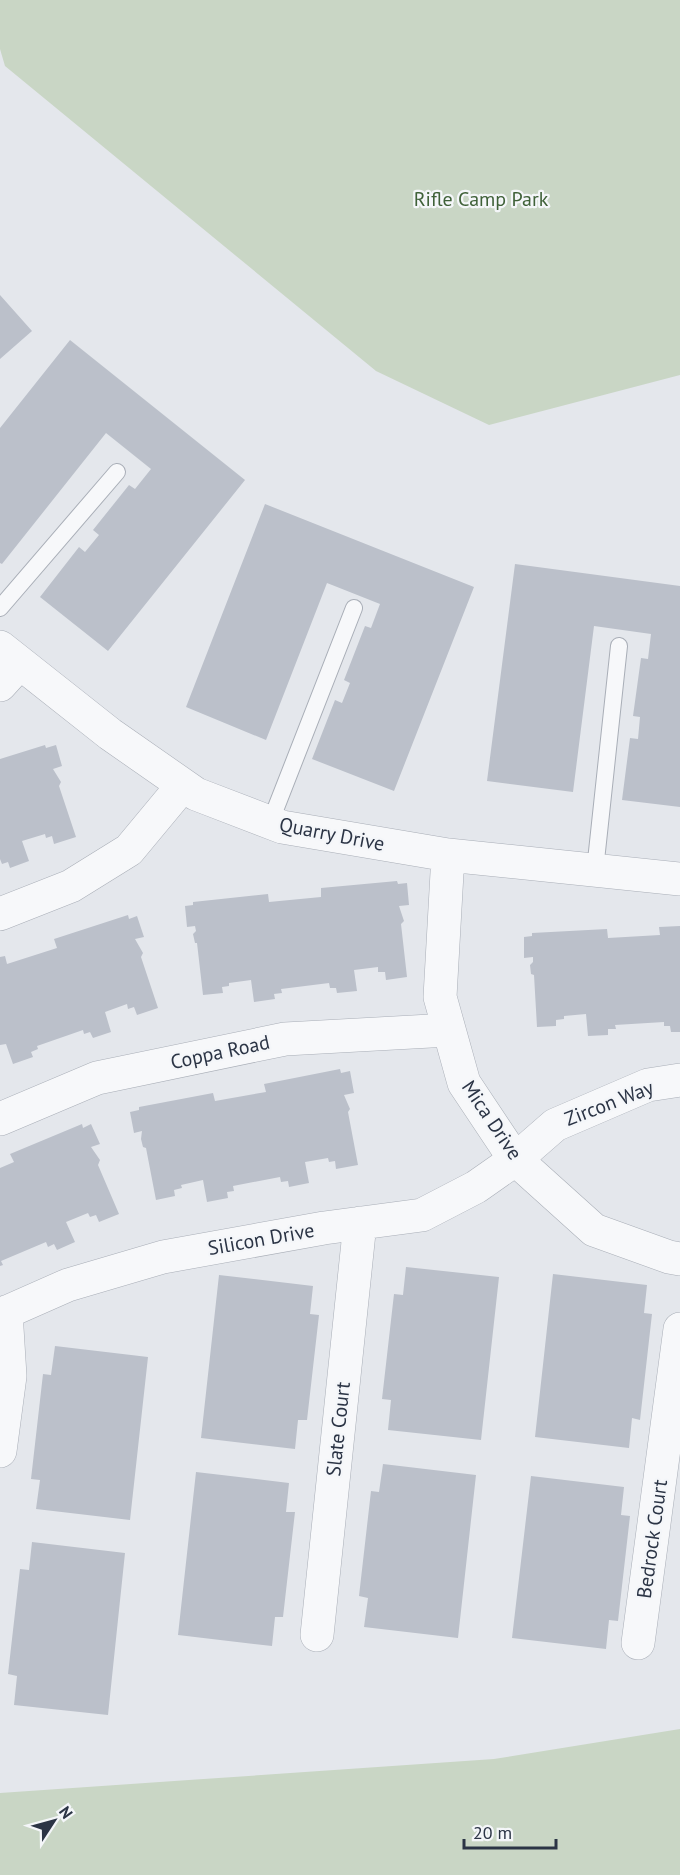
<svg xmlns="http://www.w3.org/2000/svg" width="680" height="1875" font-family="'PT Sans',sans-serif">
	<rect width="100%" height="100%" fill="#e4e7ec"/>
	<!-- green -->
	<path fill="#c9d6c5" d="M0,0H680V375L489,425L376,371L5,66L0,49Z
		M680,1729V1875H0V1793L494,1759Z"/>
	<!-- building -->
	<path fill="#bbc0ca" d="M0,295L32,331L0,359Z
		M70,340L245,480L108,651L40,597L79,547L85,552L99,535L93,530L129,485L135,489L151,469L106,433L2,564L0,563V428Z
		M265,504L474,587L394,791L312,759L335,700L342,703L350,683L344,680L365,626L371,628L380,604L327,583L266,740L186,707Z
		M515,564L680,586V807L622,800L630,738L638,739L640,717L633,716L641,658L648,659L651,634L594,626L573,792L487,781Z
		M45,745L46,748L56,745L62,766L53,769L61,782L59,786L76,837L54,844L52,836L46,838L45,834L22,841L29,861L10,868L8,862L2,864L0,859V759Z
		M397,881L398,884L407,883L409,905L399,906L404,921L401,924L407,977L386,980L385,972H378V967L354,970L357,991L337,993L336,988H330L329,983L281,989L282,993L274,994L275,999L254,1002L251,980L229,983V986L222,987L223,993L203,995L197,943H195L193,934L196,931L195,926L187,927L185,906L193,905V902L268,894L269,902L321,897V888Z
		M128,915L129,919L137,916L144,937L135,939L143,953L141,957L158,1008L137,1015L134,1007L128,1009L127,1004L105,1012L111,1032L93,1038L90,1032L84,1034L83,1030L37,1046L38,1049L31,1052L33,1057L13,1064L6,1044L0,1045V957L5,956L7,964L57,948L54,939Z
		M680,926V1032H671L670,1026H664V1022L615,1025L616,1029H608V1035L588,1036L586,1014L564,1016V1019L556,1020V1026L537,1027L534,975L531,974L530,965L533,962V957L524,958V937L532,936V933L607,929L608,938L660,935L659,927Z
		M340,1069L341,1073L350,1071L354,1093L344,1095L350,1109L348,1112L358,1165L336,1169L335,1161L329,1162L328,1158L305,1162L309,1183L289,1187L288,1181L281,1182L280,1177L233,1186L234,1191L227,1192L228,1198L207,1202L203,1180L181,1185L182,1188L174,1190L175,1196L156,1200L146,1148L143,1147L141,1139L142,1131L134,1133L130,1112L139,1110V1107L213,1093L215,1101L266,1092L264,1084Z
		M82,1124L83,1128L91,1124L100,1144L91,1147L100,1160L98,1165L119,1214L99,1222L96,1215L90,1217L88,1213L66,1222L75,1242L57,1250L54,1244L48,1247L46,1242L1,1261L3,1265L0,1266V1168L14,1162L10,1154Z
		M406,1267L499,1277L481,1440L388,1430L391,1400L382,1399L394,1294L403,1295Z
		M553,1274L647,1285L644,1313L652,1314L640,1420L632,1418L629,1448L535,1437Z
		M219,1275L313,1286L310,1314L319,1315L307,1420H298L295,1449L201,1438Z
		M55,1346L148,1357L130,1520L36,1509L40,1480L31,1479L43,1374L51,1375Z
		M383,1464L476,1475L458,1638L364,1627L368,1598L359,1596L371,1491L379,1492Z
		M196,1472L289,1483L286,1512H295L283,1617H275L272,1646L178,1635Z
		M531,1476L624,1487L621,1515L630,1516L618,1621L609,1620L606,1649L512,1638Z
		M32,1542L125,1553L108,1715L14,1705L17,1676L8,1674L20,1569L29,1570Z"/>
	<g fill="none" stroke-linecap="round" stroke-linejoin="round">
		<!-- lane casing -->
		<g stroke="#a9aeb7" stroke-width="18">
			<path id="lane" d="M0,608L117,472
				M270,823L354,608
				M595,870L619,646"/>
		</g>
		<!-- street casing -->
		<g stroke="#a9aeb7" stroke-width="34">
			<path id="street" d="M0,647L110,734L196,794L282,827L448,855L680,879
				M0,685L20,663
				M448,855L440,997L464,1083L514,1158L594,1230L669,1257L680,1259
				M0,914L71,886L129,850L183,785
				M0,1119L97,1078L285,1039L449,1030
				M0,1315L68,1285L163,1257L324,1228L422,1215L476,1187L516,1159L555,1125L648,1085L680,1080
				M0,1451L10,1376L6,1312
				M317,1635L360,1223
				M638,1643L680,1329"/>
		</g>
		<!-- lane -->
		<use href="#lane" stroke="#f7f8fa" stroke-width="16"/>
		<!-- street -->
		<use href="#street" stroke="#f7f8fa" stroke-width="33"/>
	</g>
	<g text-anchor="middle" stroke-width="4.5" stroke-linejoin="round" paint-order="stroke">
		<!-- park labels -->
		<g font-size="20" fill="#3f6138" stroke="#f4f6f9">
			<text x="481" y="206">Rifle Camp Park</text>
		</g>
		<!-- street labels -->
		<g font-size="20" fill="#2b3445" stroke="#f4f6f9">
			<text transform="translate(332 834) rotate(11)" y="7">Quarry Drive</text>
			<text transform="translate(220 1052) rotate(-12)" y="7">Coppa Road</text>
			<text transform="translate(609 1103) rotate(-21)" y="7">Zircon Way</text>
			<text transform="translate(492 1120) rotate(56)" y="7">Mica Drive</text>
			<text transform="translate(261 1239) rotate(-10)" y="7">Silicon Drive</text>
			<text transform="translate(338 1429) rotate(-84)" y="7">Slate Court</text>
			<text transform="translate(652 1539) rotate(-82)" y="7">Bedrock Court</text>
		</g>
	</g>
	<!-- north arrow -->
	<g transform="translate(54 1821) rotate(54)" stroke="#f4f6f9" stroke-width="4.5" paint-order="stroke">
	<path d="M0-4.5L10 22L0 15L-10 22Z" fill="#2b3445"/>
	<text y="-9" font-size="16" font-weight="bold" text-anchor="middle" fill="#2b3445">N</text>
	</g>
	<!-- scale -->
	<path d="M464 1839v9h92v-9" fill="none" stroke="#2b3445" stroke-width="3"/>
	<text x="473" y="1839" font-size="18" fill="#2b3445" stroke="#f4f6f9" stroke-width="4.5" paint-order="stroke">20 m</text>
</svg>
